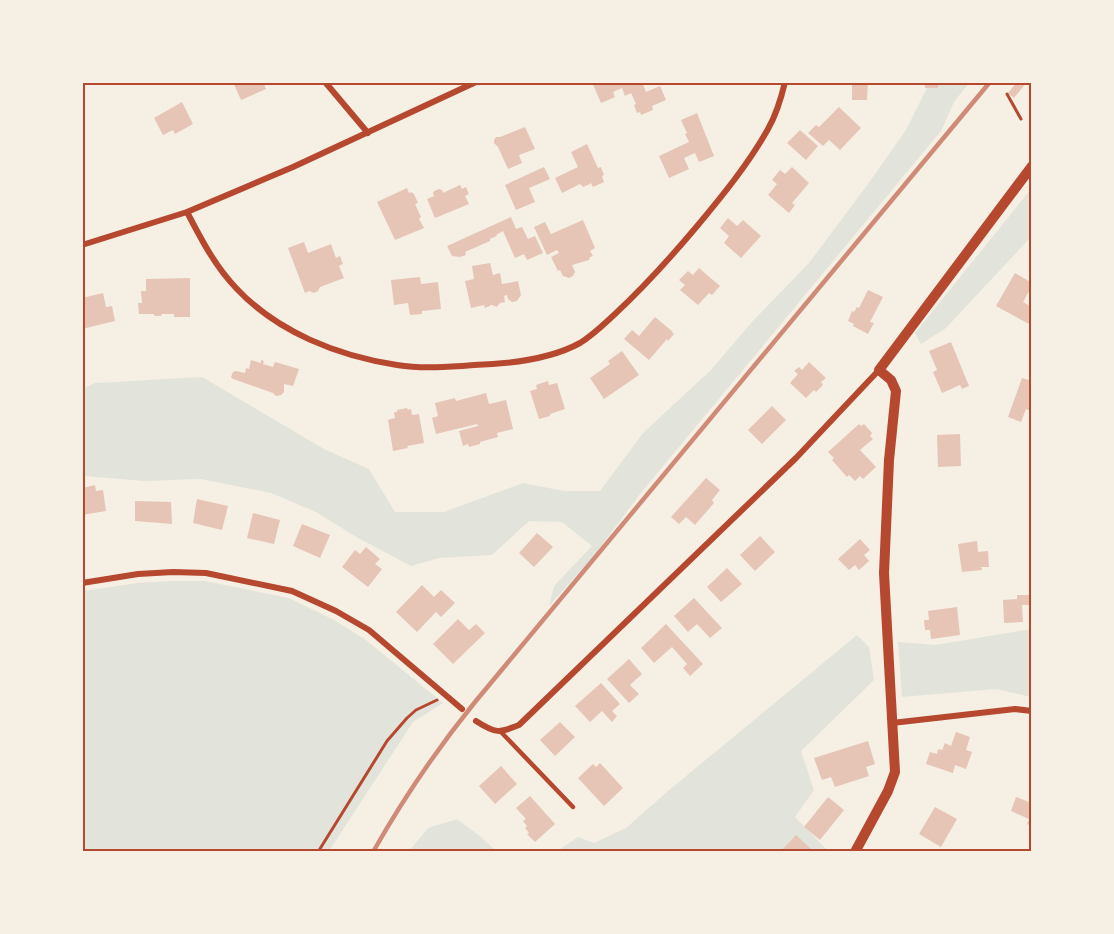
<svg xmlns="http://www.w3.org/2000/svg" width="1114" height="934" font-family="Merriweather,serif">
	<rect width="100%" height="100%" fill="#f6efe4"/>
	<!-- green -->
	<path fill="#e2e4dc" d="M927,83H969L954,102L941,131L640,494L593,557L549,606L554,586L592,546L562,522L529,521L492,555L439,558L411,566L358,538L316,512L271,493L201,479L143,481L83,476L82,389L95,383L202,377L324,449L369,469L395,512H444L523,483L564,491H600L643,433L711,370L751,323L809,263L868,184L906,130L927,88Z
		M1031,189V237L946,328L921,344L915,333Z
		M172,581H205L289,598L334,620L366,640L443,703L413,722L329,851L83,852V591L137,583Z
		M1031,629V697L996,689L902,697L898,642L935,645Z
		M857,635L869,647L874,680L801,751L814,790L795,817L828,851L556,852L578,837L594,843L626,828L668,791Z
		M457,819L481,837L496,851H409L428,828Z"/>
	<!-- building -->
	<path fill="#e6c5b7" d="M233,82H263L266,89L241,100Z
		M592,82H642L646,92L660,86L666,100L652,106L653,110L641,115L640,112L637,113L634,105L636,104L631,93L625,96L622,88L613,92L615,97L601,103Z
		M852,82H868L867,100H852Z
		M925,82H939L938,88H925Z
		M1017,82H1027L1014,98L1008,93Z
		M182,102L193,124L175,134L173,130L163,135L154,118Z
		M839,107L861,128L840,150L829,140L823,146L808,133L816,125L819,127Z
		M697,113L714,156L699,162L695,153L684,158L689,169L669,178L659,156L689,142L685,134L687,133L681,120Z
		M525,127L535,149L519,155L522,163L508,169L498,147L494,143V140L496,137H500Z
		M800,130L818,146L806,160L787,143Z
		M587,144L598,168L601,167L604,175L602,176L604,182L593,187L590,182V184L583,187L580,184L562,193L555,178L578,167L571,152Z
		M544,167L550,179L529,188L535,202L516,210L505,185Z
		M792,167L809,183L792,203L795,205L789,213L768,195L777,184L772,180L780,170L785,174Z
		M460,185L462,189L466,187L469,194L465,196L469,204L435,218L427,199L434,196L433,193L434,191L439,189L442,190L443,193Z
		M407,188L409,193L411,192L414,194L418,203L415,204L421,217L419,219L424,228L395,240L377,202Z
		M511,217L516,229L522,227L528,239L535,236L543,253L527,260L524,254L515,258L503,231L496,235L497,236L490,239V241L465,252L466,255L460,257L452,256L447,246Z
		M728,218L737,226L743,220L761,236L741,258L724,243L729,236L720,228Z
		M583,220L595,248L590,251L593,256L590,257L589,260L572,265L575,272L573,276L569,278L563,276L560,270L558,271L551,257L559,253L557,250L547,255L534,227L545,222L551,234Z
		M304,242L308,253L331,244L336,258L340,256L343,264L339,266L344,278L320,287L318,291L314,293L309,291L305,293L288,248Z
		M490,263L493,275L500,273L502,284L518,281L521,295L517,301L512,302L508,299L507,295L504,296L505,302L500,303L497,307L492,305H490V306L485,308L484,305L471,308L465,281L474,279L472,266Z
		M699,268L720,286L712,295L709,293L698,305L680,290L685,285L679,280L688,271L693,275Z
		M1015,273L1032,283V286L1023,302L1032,307V319L1029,324L996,306Z
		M420,277L421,284L438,282L441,309L422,311V314L410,315L408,303L394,305L391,280Z
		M190,278V317H174V314H162L161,316H155L153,314H139L138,303H142L141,291H146V279Z
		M868,290L883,297L870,322L874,323L868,334L853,326L854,324L848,321L852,311L854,312L857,307L859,308Z
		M103,293L106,307L112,306L115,321L82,329V298Z
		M655,317L673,332L672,333L674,334L668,341L667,339L649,360L624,339L632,330L639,336Z
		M951,342L969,386L962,389L960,385L942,393L933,372L937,370L929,351Z
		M622,351L639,375L604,399L590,378L610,364L608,361Z
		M251,360L261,363V360L264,361L263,364L273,367L275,362L299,369L293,386L284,384V392L281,395L276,396L273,393L233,379L231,377L233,372L236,371L245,373L246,368L249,369Z
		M809,362L826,378L821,382L823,385L816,392L814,390L806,398L790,383L798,374L794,371L799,367L802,370Z
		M1022,378L1032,381V411L1026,409L1021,422L1008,417Z
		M548,381L549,385L557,383L565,409L550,414V416L539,419L530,391L537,389L536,385Z
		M486,393L489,404L506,400L513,429L497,433L498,437L480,442V444L469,447L468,444L463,446L459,431L478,426L477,424L436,434L432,418L438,416L435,403L455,398L456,401Z
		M772,406L786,420L762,444L748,430Z
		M407,408L408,410L411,409L412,415L419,414L424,443L407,446L408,448L393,451L388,420L395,418L394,412H397V410Z
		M859,424L861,426L864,424L872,433L870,436L873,439L860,450L876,467L863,479L860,476L855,481L849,475L847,477L832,460L834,458L828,452Z
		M960,434L961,466L938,467L937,435Z
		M706,478L720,490L712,500L714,503L695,525L686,517L679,524L671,517Z
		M95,485L96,491L103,490L106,511L82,515L83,488Z
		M197,499L228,506L222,530L193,523Z
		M135,501L171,502L172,524L135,521Z
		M253,513L280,520L274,544L247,538Z
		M302,524L330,535L320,558L293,546Z
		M537,533L553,547L534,567L519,553Z
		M760,536L775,552L755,571L740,555Z
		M860,539L870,550L864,555L869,561L859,570L855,565L849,570L838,559Z
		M977,541L978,552L988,551L989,567H981L982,570L962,572L958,544Z
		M366,547L380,559L375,564L382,569L368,587L342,567L355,550L360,554Z
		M727,568L742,584L721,602L707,587Z
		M422,585L434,597L441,590L455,603L441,617L436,612L417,632L396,612Z
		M1017,595H1032V605H1022L1023,622L1004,623L1003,600L1017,599Z
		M694,598L722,628L710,638L697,624L688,632L674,616Z
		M957,607L960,635L931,639L930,630H925L924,620H929L928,611Z
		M458,619L469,630L476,624L485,633L453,664L433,644Z
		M666,624L703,664L690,676L683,668L687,664L672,647L654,663L641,648Z
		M629,659L642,674L630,685L639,694L629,703L607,679Z
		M601,683L620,704L612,711L617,716L612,722L602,711L590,722L575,706Z
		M560,722L575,737L555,756L540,740Z
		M956,732L970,737L966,750L972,752L966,769L955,765L953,773L926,764L930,752L937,754L938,749L942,750L945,743L951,746Z
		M868,741L875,764L866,767L869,776L835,787L831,777L822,780L814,758Z
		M600,763L623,788L604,806L578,778L593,764L596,767Z
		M501,766L517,784L495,804L479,786Z
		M530,796L555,824L535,842L527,834L529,833L525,828L527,826L523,821L526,819L516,808Z
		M828,797L844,810L820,840L804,827Z
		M1016,797L1032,803V826L1027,824L1029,819L1011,811Z
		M935,807L957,819L941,847L919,834Z
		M796,835L811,849L808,852H780Z"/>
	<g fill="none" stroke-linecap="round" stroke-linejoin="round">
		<!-- path -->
		<path stroke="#b5482f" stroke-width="3" d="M1007,94L1021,119
			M318,852L387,741L407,718L416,710L437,700"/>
		<!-- service -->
		<path stroke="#b5482f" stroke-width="4.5" d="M501,732L573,807"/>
		<!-- minor -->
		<path stroke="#b5482f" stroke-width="6" d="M325,82L368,133
			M187,212C201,239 215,266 236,288C277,332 338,356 397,365C422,369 449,367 474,365C507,364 551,359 580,343C593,335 604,324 615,314C645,286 672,256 698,225C723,195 749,163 768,129C776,115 781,99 785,82
			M82,245L187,212L293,167L476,82
			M82,583L138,574L173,572L206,573L292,591L336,611L369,630L462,709
			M476,721C496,734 499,733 519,725L796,458L879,370
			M892,723L1015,709L1032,711"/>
		<!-- tertiary -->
		<path stroke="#b5482f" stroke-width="10" d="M855,852L888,791L895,772L884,573L889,460L896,391L891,380L879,370L1032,166"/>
		<!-- rail -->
		<path stroke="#cf8b77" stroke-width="4.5" d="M373,852C403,799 437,749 475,702L990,82"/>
	</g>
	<!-- border -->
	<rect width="1114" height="934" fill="none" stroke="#f6efe4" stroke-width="168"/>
	<rect x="84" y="84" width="946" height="766" fill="none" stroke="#b5482f" stroke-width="2"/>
</svg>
